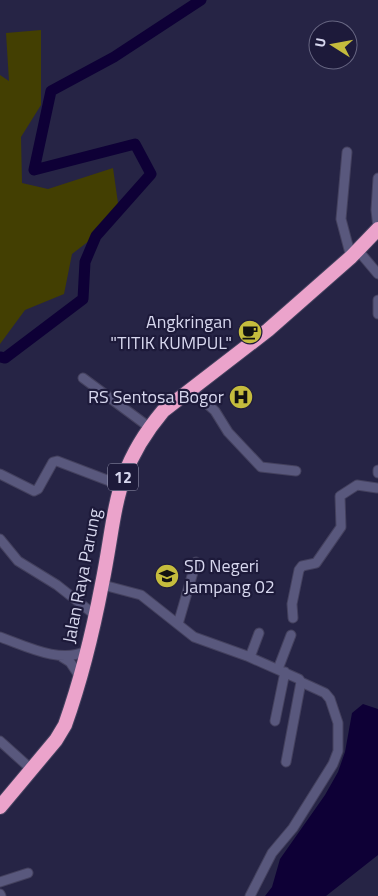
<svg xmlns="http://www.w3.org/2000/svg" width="378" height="896" font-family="'Titillium Web',sans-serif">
	<rect width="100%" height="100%" fill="#262445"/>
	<!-- green -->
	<path fill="#433f02" d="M41,30V105L21,137L22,183L48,189L113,168L120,217L72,254L64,294L25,310L0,344V75L9,81L6,33Z"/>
	<!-- water -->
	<path fill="#0e0036" d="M363,704L378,709V855L326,896H265L272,887L280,859L325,795L338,772L345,752L352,713Z"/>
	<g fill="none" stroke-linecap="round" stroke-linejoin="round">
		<!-- river -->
		<path stroke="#0e0036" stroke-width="11" d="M0,357L5,358L83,299L85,262L96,236L151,174L135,144L34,170L51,91L114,57L201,0"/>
		<!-- minor casing -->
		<g stroke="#44415e" stroke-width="11">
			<path id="minor" d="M347,152L341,219L351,257
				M378,178L376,210L378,228
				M362,255L378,274
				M378,300V314
				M83,378L149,427
				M194,392L215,411L228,432L261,467L296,471
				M378,470V473
				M0,474L34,491L38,489L53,462L57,461L120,485
				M0,539L18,561L57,585L95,615
				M107,586L141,595L194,637L247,656L299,679L301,682L286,762
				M293,618L292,604L299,570L302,566L316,563L341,527L340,496L357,485L377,488
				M178,624L196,562
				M0,637C26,646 60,664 86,651
				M62,657L70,662L80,677
				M250,657L259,633
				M278,669L291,635
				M275,721L285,672
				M0,741L31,769
				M0,882L28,873
				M0,894L1,896
				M250,896L272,853L293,828L333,764L338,751V723L330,699L325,693L301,682"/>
		</g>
		<!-- highway casing -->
		<g stroke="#44415e" stroke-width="16">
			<path id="highway" d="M0,807L56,740L65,725C81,680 93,631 102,584C117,511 112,472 163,411L268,330L351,257L378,229"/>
		</g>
		<!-- minor -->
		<use href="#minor" stroke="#59587d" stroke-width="9"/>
		<!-- highway -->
		<use href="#highway" stroke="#eba3cb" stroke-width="14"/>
	</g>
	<!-- icons -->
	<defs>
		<g id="cafe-disc" transform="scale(1.25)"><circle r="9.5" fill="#c5bc3d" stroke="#1d1a3a"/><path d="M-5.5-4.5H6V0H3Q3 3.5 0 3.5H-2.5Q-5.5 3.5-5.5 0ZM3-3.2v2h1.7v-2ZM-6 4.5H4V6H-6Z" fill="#111"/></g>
		<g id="hospital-disc" transform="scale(1.25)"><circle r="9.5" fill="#c5bc3d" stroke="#1d1a3a"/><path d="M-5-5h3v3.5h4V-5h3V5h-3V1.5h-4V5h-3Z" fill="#111"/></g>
		<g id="school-disc" transform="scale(1.25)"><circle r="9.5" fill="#c5bc3d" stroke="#1d1a3a"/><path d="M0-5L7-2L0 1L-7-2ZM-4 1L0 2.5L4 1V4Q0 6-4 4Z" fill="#111"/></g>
	</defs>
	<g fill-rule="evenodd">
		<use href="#cafe-disc" x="250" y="332"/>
		<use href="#hospital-disc" x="241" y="397"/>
		<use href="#school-disc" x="167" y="576"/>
	</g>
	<g text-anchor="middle" stroke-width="4.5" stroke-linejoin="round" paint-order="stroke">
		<!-- shield labels -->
		<rect fill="#1d1a3a" stroke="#9f9eb8" stroke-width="1" x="108" y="463.5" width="30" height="27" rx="4"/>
		<g font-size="16" font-weight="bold" fill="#d7d7ee">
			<text x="123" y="483">12</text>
		</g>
		<!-- poi labels -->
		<g font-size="18" fill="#d7d7ee" stroke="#1d1a3a" text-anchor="end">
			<text x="232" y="328">Angkringan<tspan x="232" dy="21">"TITIK KUMPUL"</tspan></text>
			<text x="224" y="403">RS Sentosa Bogor</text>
			<text x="184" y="572" text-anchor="start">SD Negeri<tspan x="184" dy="21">Jampang 02</tspan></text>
		</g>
		<!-- street labels -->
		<g font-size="18" fill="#d7d7ee" stroke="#1d1a3a">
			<text transform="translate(82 576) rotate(-79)" y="6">Jalan Raya Parung</text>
		</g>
	</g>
	<!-- north arrow -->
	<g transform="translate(333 45) rotate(281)"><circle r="24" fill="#1d1a3a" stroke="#676682"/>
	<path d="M0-4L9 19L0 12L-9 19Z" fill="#c5bc3d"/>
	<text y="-8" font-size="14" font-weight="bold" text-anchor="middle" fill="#d7d7ee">U</text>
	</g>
</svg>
